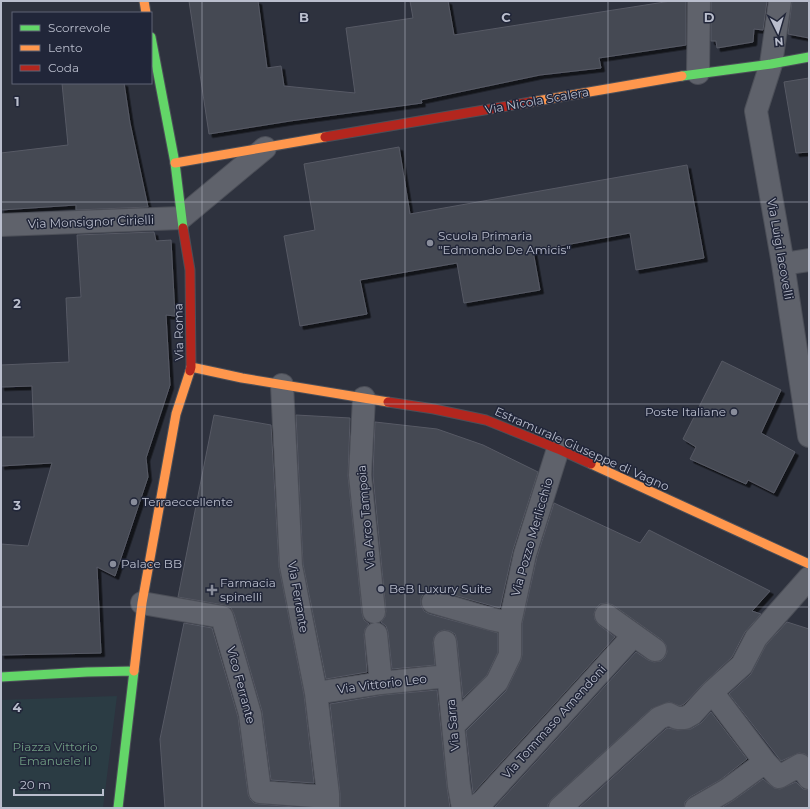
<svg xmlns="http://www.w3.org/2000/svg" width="810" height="809" font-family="Montserrat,sans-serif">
	<defs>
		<filter id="shadow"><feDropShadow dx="3.5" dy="3.5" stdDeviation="0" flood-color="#0009"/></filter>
	</defs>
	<rect width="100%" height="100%" fill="#2e323e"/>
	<!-- green -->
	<path fill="#2b3c44" d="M117,696L103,808H1V700Z"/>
	<!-- building -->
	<path fill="#444852" stroke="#575a65" filter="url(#shadow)" d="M189,1H258L267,68L281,66L284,86L355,93L346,28L413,18L410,1H448L454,35L671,1H686V45L599,58L601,68L540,75L421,100L422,103L290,121L209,134Z
		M711,1H767L763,30L754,29L753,42L717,48L716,41H711Z
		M792,1H809V38L788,34Z
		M809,78V152L796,153L784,82Z
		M62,83H124L130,123L148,207L76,210V205L1,210V153L68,145Z
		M399,147L410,214L687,165L704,258L636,270L630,233L533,251L540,290L464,303L457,263L360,280L367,314L300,326L284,236L315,230L304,164Z
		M154,232L156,241L171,240L175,316L166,315L170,385L146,458L148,477L115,576L97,567L101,653L1,655V544L28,546L52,463L1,466V437H34L32,386L1,387V365L69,362L66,298L81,297L77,235Z
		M722,361L781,390L761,433L795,452L774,493L748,480L746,484L690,459L696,447L683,439Z
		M214,415L271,425L279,567L304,695L314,783L271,780L262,711L234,614L231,608L224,605L178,597Z
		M296,415L350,418L348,476L362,613L364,620L369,624L365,629L364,635L367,672L326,679L303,564Z
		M375,422L437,429L483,445L538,472L513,550L500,608L436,590H430L424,593L421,598V605L424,611L429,614L498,633V652L487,675L463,698L457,641L455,634L450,631L444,630L438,632L434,637L433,643L435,665L392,669L388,632L386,626L381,622L385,617L386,611L373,475Z
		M554,503L640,543L649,530L770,591L752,611L761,614L745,632L732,657L704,683L684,704L680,706L669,702L651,709L552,799L548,804V808H494L636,652L648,660L654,662L661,661L665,657L667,652L666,645L662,640L613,605L607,603L600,604L596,608L594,614L595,620L599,625L615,637L473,793L466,731L506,691L521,660L522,655V624L537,557Z
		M787,622L809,629V757L805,754L799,753L781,761L729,694L751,674L766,645Z
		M184,623L212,628L238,717L248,794L250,799L254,803L259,804L307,808H165L160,739Z
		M437,690L447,787L450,808H340V793L330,704L383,695Z
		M711,712L747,759L720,780L690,797L685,802L684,808H579L666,729L668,728L677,730L691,729L701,723Z
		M763,779L774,788L780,789L796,782L803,789L809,790V808H721L734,800Z"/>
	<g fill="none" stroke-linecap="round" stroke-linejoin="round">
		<!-- street casing -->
		<g stroke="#4c4f58" stroke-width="24">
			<path id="street" d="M780,1L771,64L756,111L783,264L809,436
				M698,73L699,1
				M1,225L181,218L265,148
				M783,264L809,260
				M282,385L291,566L316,693L328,794V808
				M364,398L360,475L374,612
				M433,602L491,619L510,623
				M142,603L222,617L250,714L260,792L328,797
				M606,615L655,650
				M376,634L381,683
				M445,642L459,786L463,808
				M316,693L381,683L448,676
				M454,725L497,682L510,655V623L525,554L558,449
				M765,762L779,777L800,765L809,778
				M473,808L483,801L634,635
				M560,808L659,718L669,714L677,718H685L692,714L712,692L742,665L756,638L809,578
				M696,808L727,790L765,762L712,692"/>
		</g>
		<!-- fast casing -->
		<g stroke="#4c4f58" stroke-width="11">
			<path id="fast" d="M151,37L175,163L183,228
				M682,76L771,64L809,57
				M1,677L87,672L134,671L118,808"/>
		</g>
		<!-- slow casing -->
		<g stroke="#4c4f58" stroke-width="11">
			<path id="slow" d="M144,1L146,13
				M531,102L682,76
				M175,163L325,137
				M191,367L242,378L388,402
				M591,464L809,564
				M134,671L142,603L176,414L190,371"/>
		</g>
		<!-- jam casing -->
		<g stroke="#4c4f58" stroke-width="11">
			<path id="jam" d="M325,137L531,102
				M183,228L190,270L191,367L190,371
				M388,402L434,409L486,420L558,449L591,464"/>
		</g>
		<!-- street -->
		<use href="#street" stroke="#5f626b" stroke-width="22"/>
		<!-- fast -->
		<use href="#fast" stroke="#63d668" stroke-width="9"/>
		<!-- slow -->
		<use href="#slow" stroke="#ff974d" stroke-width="9"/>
		<!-- jam -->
		<use href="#jam" stroke="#b3261e" stroke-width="9"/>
	</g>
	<!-- grid -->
	<path fill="none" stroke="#babecd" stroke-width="1" stroke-opacity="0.55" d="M202,1V808M405,1V808M608,1V808M1,202H809M1,404H809M1,607H809"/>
	<!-- markers -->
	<g fill="#898d9b" stroke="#212639" stroke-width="1.5">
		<circle cx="430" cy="243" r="4"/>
		<circle cx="734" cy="412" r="4"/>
		<circle cx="134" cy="502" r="4"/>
		<circle cx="113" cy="564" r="4"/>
		<circle cx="381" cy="589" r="4"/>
		<path d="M210 584h4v4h4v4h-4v4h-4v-4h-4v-4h4z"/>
	</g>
	<g text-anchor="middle" stroke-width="3" stroke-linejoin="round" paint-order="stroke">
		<!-- street labels -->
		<g font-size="12" fill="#babecd" stroke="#212639">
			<text transform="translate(537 101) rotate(-10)" y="4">Via Nicola Scalera</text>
			<text transform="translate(91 222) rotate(-2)" y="4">Via Monsignor Cirielli</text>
			<text transform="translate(780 249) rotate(80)" y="4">Via Luigi Iacovelli</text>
			<text transform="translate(179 332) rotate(-91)" y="4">Via Roma</text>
			<text transform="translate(582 449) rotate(24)" y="4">Estramurale Giuseppe di Vagno</text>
			<text transform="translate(366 517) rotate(-95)" y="4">Via Arco Tampoia</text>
			<text transform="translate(532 537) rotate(-74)" y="4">Via Pozzo Merlicchio</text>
			<text transform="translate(298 597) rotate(80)" y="4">Via Ferrante</text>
			<text transform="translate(382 684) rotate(-7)" y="4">Via Vittorio Leo</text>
			<text transform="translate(241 685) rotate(75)" y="4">Vico Ferrante</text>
			<text transform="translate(554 722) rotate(-48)" y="4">Via Tommaso Amendoni</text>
			<text transform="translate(453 725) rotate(-95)" y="4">Via Sarra</text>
		</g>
		<!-- poi labels -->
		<g font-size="12" fill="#babecd" stroke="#212639" text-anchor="start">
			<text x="438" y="240">Scuola Primaria<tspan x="438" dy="14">"Edmondo De Amicis"</tspan></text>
			<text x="726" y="416" text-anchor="end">Poste Italiane</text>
			<text x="142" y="506">Terraeccellente</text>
			<text x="121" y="568">Palace BB</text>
			<text x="220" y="587">Farmacia<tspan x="220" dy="14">spinelli</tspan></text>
			<text x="389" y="593">BeB Luxury Suite</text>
		</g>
		<!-- park labels -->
		<g font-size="12" fill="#719e84" stroke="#212639">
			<text x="55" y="751">Piazza Vittorio<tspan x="55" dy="14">Emanuele II</tspan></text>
		</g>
	</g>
	<g font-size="13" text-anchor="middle" font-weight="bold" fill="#babecd" stroke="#212639" stroke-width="3" stroke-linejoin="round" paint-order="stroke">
		<text x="304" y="22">B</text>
		<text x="506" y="22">C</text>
		<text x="709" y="22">D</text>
		<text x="17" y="106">1</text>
		<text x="17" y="308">2</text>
		<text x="17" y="510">3</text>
		<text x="17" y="712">4</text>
	</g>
	<!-- border -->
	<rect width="810" height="809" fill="none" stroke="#babecd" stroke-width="4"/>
	<!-- legend -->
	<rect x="12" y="12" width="140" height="72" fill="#212639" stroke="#5e6374"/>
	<rect x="20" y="25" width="20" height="6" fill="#63d668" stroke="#5e6374"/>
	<text x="48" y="32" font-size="12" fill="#babecd">Scorrevole</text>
	<rect x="20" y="45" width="20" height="6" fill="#ff974d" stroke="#5e6374"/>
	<text x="48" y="52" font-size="12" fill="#babecd">Lento</text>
	<rect x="20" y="65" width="20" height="6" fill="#b3261e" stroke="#5e6374"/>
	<text x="48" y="72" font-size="12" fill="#babecd">Coda</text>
	<!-- north arrow -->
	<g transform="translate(778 32) rotate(175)" stroke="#212639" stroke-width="3" paint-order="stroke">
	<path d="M0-3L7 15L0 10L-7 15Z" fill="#babecd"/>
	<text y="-6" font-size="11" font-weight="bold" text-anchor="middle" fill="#babecd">N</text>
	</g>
	<!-- scale -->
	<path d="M14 789v6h89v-6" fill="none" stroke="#babecd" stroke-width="2"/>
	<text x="20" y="789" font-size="12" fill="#babecd" stroke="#212639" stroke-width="3" paint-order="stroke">20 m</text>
</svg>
